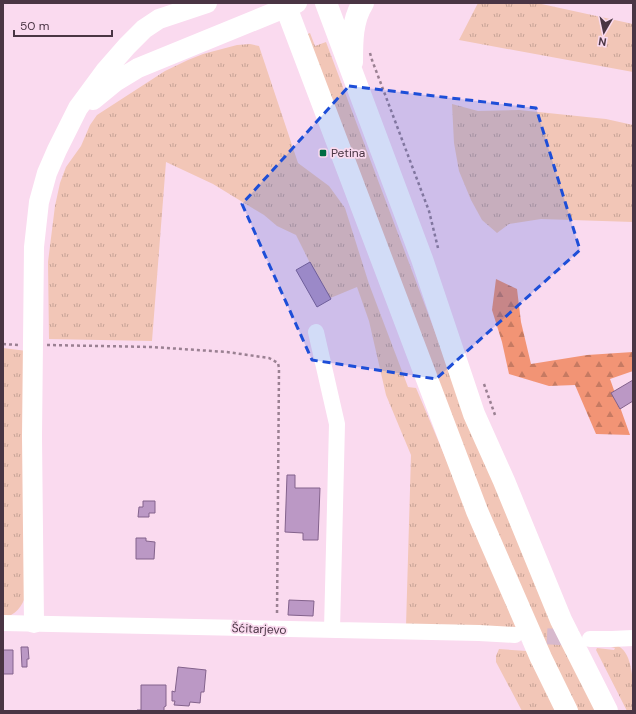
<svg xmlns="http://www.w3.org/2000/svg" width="636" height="714" font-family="'DM Sans',sans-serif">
	<defs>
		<pattern id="grass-tufts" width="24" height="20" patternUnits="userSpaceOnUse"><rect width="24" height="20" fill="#f2c6b7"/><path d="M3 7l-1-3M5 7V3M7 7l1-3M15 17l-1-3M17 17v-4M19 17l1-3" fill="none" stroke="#c6a296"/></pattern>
		<pattern id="forest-firs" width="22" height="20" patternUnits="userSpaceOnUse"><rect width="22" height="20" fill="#f29475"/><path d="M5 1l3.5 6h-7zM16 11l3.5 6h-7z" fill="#c67a62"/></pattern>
	</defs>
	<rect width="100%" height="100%" fill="#fadaef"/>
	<!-- grass -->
	<path fill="url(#grass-tufts)" d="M478,3H537L633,24V72L459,40Z
		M310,33L315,46L326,42L441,348L595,711H577L546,644L481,495L305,35Z
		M250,44L259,46L298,163L329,186L345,208L369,284L408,387L416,388L517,627L406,626L411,455L386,395L369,321L357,287L328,299L296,235L277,226L264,215L213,184L166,162L152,341L49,339L48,262L55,206L60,183L66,167L81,146L90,125L97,115L165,71L188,60L203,54L237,45Z
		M452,104L478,111L519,110L606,119L633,125V222L541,219L509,224L497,233L482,220L471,200L459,171L454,143Z
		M3,348L27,351L26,595C22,606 16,616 3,617Z
		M595,643C601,644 610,642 616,645C636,652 633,694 633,711H627L596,650L597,648L614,650L615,648Z
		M499,649L527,651L557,711H522L496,662V656Z"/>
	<!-- forest -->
	<path fill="url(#forest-firs)" d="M496,279L517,289L521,322L531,364L587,355L633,352V371L610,379L630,435L596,434L575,385L549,386L509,374L502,342L492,310Z"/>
	<!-- building -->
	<path fill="#bb98c5" stroke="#83628c" d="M310,262L331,299L317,307L296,270Z
		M633,380V401L620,409L611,393Z
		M287,475H295V488H320L318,540H303V533L285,532Z
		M143,501H155V513H149V517H138L139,507H143Z
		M136,538H146V541L155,542L154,559H136Z
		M289,600L314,601L313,616L288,615Z
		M21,647H28L29,659H27V667H22Z
		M3,650H13V674H3Z
		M178,667L206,670L204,692H201L200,703L190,702L189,706L174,705L175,701H172V691L175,692Z
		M141,685H166V706L164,707V711H137V710H141Z"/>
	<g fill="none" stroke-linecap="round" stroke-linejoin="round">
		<!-- minor-tunnel -->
		<path stroke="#d7b9cd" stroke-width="16" stroke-dasharray="16 8" stroke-linecap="butt" d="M523,635L578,638"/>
		<!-- path -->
		<path stroke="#9a8092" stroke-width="2.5" stroke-dasharray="3 3" stroke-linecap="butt" d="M370,53L372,60L429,211L438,248
			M3,344L18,345
			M47,345L152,347L227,352L269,358L278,363L279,368L277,615
			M484,384L495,415"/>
		<!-- minor -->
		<path stroke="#fff" stroke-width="16" d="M316,332L337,424L332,630
			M3,623L479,633L515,635
			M590,639H612L633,638"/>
		<!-- major -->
		<path stroke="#fff" stroke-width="20" d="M93,100L115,82L138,68L297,3
			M34,623L32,437L34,247L39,202L47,173L57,150L78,108L106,70L127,46L144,29L159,19L207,3"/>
		<!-- highway -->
		<path stroke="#fff" stroke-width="22" d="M326,3L422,259L474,414L504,481L561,620L607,711
			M286,7L477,511L541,658L567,711
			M352,62C352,42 352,20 363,3"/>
	</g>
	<!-- marked area -->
	<path fill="#1d4ed8" fill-opacity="0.2" stroke="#1d4ed8" stroke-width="3" stroke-dasharray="8 5" stroke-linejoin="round" d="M349,86L536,108L580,250L436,379L312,360L242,204Z"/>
	<!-- markers -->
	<rect fill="#006c43" stroke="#fadaef" stroke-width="1.5" x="319" y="149" width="8" height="8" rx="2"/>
	<g text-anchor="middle" stroke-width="3.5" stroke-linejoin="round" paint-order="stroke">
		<!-- poi labels -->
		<g font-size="12" fill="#4a3544" stroke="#fadaef" text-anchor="start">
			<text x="331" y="157">Petina</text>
		</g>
		<!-- street labels -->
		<g font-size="12" fill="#4a3544" stroke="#fadaef">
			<text transform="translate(259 629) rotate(2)" y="4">Šćitarjevo</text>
		</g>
	</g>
	<!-- border -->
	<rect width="636" height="714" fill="none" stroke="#4a3544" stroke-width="8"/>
	<!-- north arrow -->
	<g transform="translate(604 32) rotate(189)" stroke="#fadaef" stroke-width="3" paint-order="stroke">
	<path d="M0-3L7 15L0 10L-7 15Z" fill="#4a3544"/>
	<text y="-6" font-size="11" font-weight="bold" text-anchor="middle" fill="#4a3544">N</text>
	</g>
	<!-- scale -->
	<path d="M14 30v6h98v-6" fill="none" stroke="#4a3544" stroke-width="2"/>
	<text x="20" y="30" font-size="12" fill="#4a3544" stroke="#fadaef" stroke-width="3" paint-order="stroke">50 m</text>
</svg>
